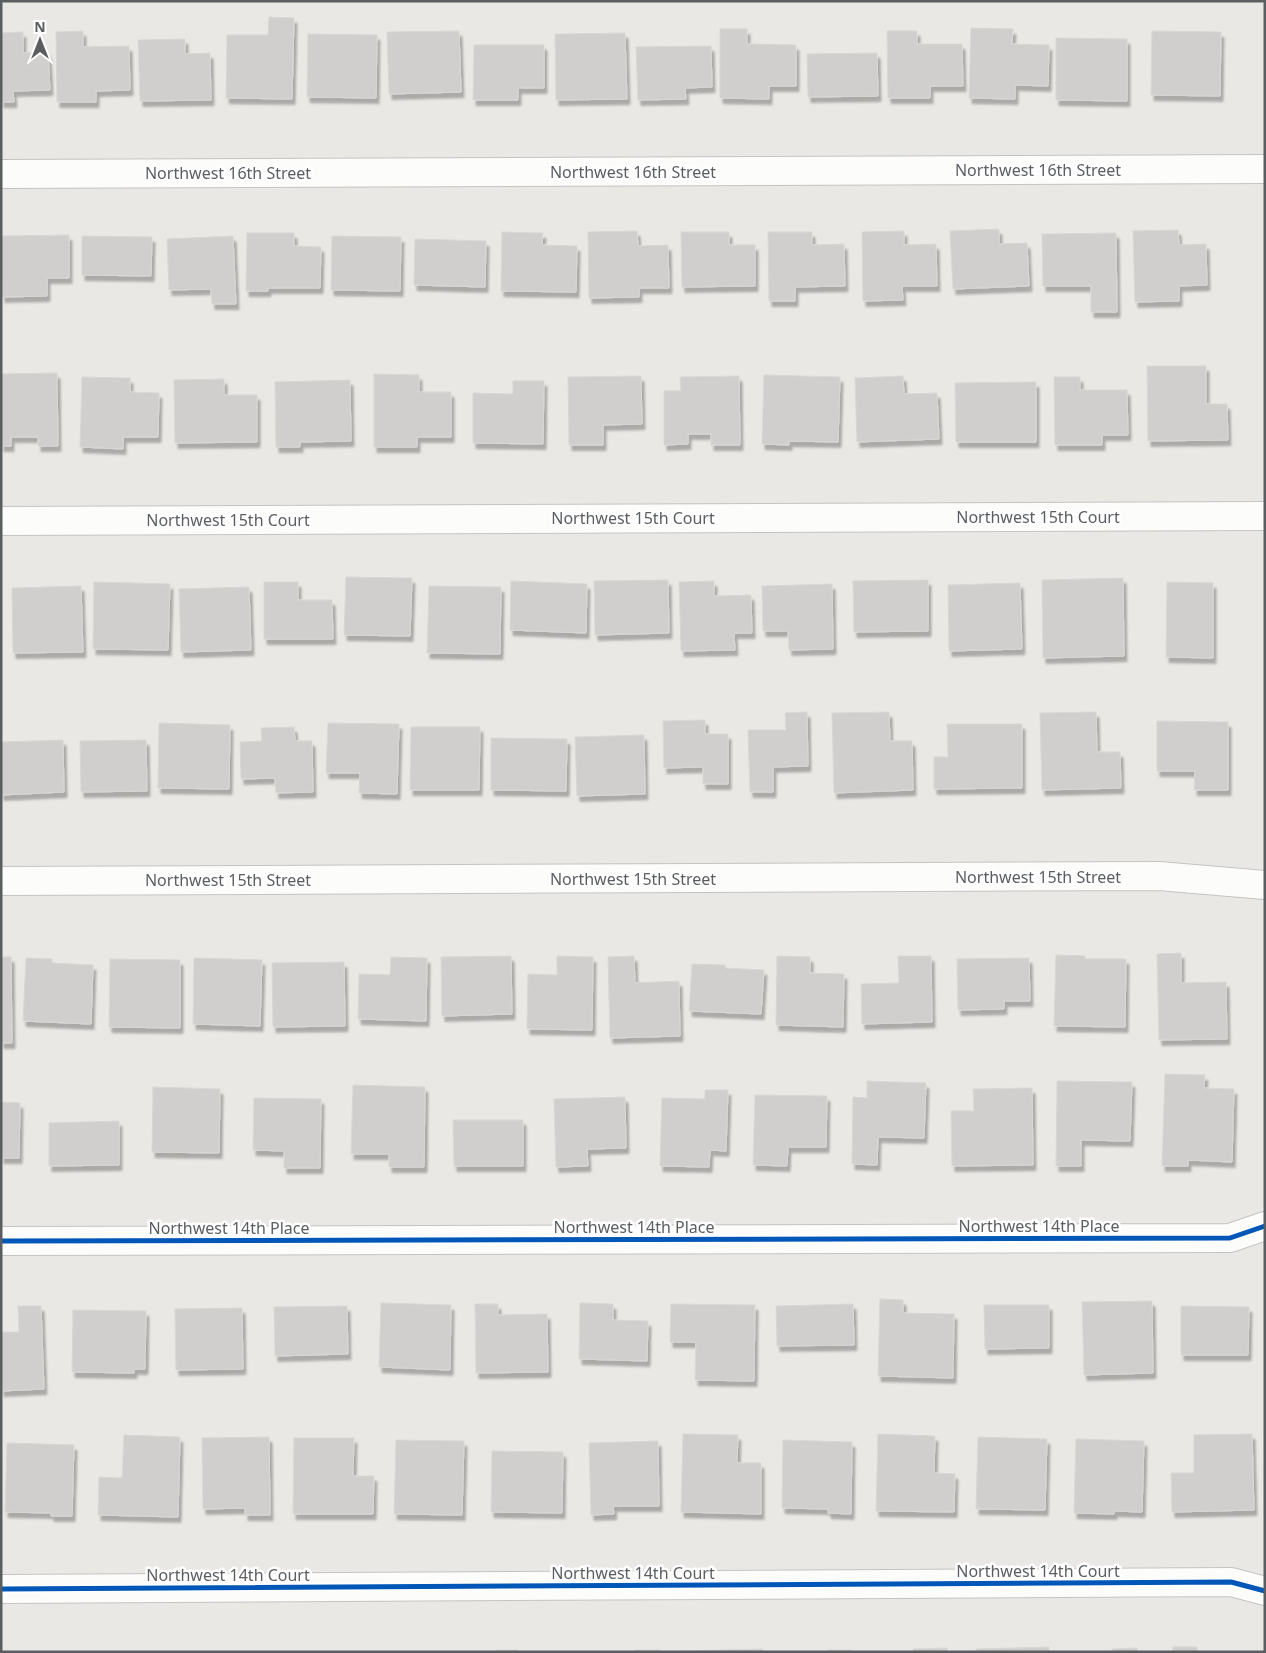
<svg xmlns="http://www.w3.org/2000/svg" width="1266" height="1653" font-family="'Noto Sans',sans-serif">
	<defs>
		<filter id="shadow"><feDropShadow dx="3" dy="5.5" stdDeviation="1" flood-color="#0004"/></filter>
	</defs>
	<rect width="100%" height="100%" fill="#eae8e5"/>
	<!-- building -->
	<path fill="#d0cfcd" stroke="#d9d7d4" filter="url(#shadow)" d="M269,17L294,18L292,99L226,98L227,35H268Z
		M971,28L1013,29L1012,44L1049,45L1048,86L1015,85V99L969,98Z
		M720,29H747V44L796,45V86H769V99L720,98Z
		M83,31V47L129,46L130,90L96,91V102H57L56,32Z
		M459,31L461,92L389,94L387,32Z
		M887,31H917V44H962L963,86H930V98H888Z
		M1152,31L1221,32L1220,96L1151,95Z
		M23,32V53L48,52L50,90L13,91L14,102H1V33Z
		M625,33L627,99L556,100L555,34Z
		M308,34L377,35L376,98L307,97Z
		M1056,38L1127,39V101L1056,100Z
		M185,39V54L210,53L211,100L140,101L138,40Z
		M474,45H544V88H518V100H473Z
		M711,46L712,87L685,88L686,99L638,100L636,47Z
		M877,53L878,96L808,97L807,54Z
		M999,229V244L1027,243L1029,286L953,289L950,231Z
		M1178,230L1179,245L1206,244L1207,285L1179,286V301L1135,302L1133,231Z
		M637,231L638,246L668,245L669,288H639V297L589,298L588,232Z
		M904,231V245L936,244L937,286H902L903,300L863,301L862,232Z
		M502,232L543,233L542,245L577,246L576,292L501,291Z
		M681,232H729V245H755V286L682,287Z
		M768,232H812V245L844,244L845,286L795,287V301H769Z
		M247,233H294V246L321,247L320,288H268V291H246Z
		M1116,233L1117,312H1091V286H1043L1042,234Z
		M69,235V278H47V296L2,297L1,236Z
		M82,236L152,237L151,276L82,275Z
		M233,236L236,304H212L211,289L169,290L167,239Z
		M332,236L401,237L400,291L331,290Z
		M415,239L486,241L485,287L414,285Z
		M1147,366H1206V404H1227L1228,440L1148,441Z
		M57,373L58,446H38V437H11V446H1V374Z
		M374,374L419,375V392H451V437H417V447H374Z
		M764,375L840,377L838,442L789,441V445L762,444Z
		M641,376L642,424L603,425V445H569L568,377Z
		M739,376L740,445H711V434H688V444L664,445V391H681L680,377Z
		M903,376L904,394L937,393L939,439L857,442L855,378Z
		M82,377L130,378V392L159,393L158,437H123V449L80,447Z
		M1054,377H1080V390H1127L1128,435H1102V445H1055Z
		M224,379V395H257V442L175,443L174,380Z
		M350,380L351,441L300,442V447H276L275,382Z
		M513,381H544L543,444L473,443V393L513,394Z
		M1036,382V442H956L955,383Z
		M346,577L412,578L410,636L344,635Z
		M1123,578L1124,656L1043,658L1042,580Z
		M668,580L669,633L595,635L594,581Z
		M928,580V631L854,632L853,581Z
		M511,581L587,584L586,633L510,630Z
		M714,581V596L751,595L752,633H734L735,650L681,651L679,582Z
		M94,582L170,584L168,650L93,649Z
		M264,582H298V600H332L333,639H264Z
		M1167,582L1213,583V658L1166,657Z
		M1020,583L1022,649L949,651L948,585Z
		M832,584L833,649L789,650L788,631H763L762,586Z
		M81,586L83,652L13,653L12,588Z
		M429,586L501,587L500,654L427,653Z
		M249,587L251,650L181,652L179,589Z
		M807,712L808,766L773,767V792H750L748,730H786L785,713Z
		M889,712L890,741H912L913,790L834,793L832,713Z
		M1096,712L1097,752H1120L1121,788L1042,790L1040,713Z
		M705,720V734H728V784H703V767L664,768L663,721Z
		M1157,721L1228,722V790H1194L1195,771H1157Z
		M159,723L230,725L229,789L158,788Z
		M328,723L399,724L397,794L359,793L360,773H326Z
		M947,724H1022V788L934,789V757H948Z
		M294,727L295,741H312L313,792L276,793L275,778L241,779L240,742L262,741L261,728Z
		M411,727H480L479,790H410Z
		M644,735L645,794L577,796L575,737Z
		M491,738L567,739L566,791L491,790Z
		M63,740L64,792L1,795V742Z
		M146,740L147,791L81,792L80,741Z
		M1181,953V983L1226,982L1227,1039L1159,1040L1157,954Z
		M1056,955L1085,956V959H1126L1125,1027L1054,1026Z
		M511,956L512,1014L442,1016L441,957Z
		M557,956L593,957L592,1030L527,1029L528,974L557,975Z
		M634,956L635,983L679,981L680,1036L610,1038L608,957Z
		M777,956L810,957V973L844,974L843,1027L776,1025Z
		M898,956H931L932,1022L862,1024L861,984L899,983Z
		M1,957H11L12,1043H1Z
		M391,957L427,958L426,1021L358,1019L359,974L390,975Z
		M26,958L52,959V963L93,965L91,1024L23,1021Z
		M194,958L262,960L260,1026L193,1024Z
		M1029,958L1030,1001H1004V1009L958,1010L957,959Z
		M110,959L180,960V1028L109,1027Z
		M344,962L345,1026L273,1027L272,963Z
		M692,964L725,965V968L764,970L761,1014L689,1011Z
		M1165,1074L1205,1075L1204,1088L1234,1089L1232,1162L1188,1160V1166H1162Z
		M867,1081L926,1083L924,1138L878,1137L877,1165L852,1164L853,1097L867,1098Z
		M1057,1081L1132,1082L1130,1141L1081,1140V1166H1056Z
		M353,1085L425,1087L424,1167H389V1154H351Z
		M153,1087L220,1089L219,1153L152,1152Z
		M1032,1088L1033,1165L952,1166L951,1111H974L973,1089Z
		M705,1090H728L726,1151L710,1150L709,1167L660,1166L662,1098L705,1099Z
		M755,1095L827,1096L826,1147H788L787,1166L753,1165Z
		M625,1097L626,1148L587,1149L588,1166L556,1167L554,1099Z
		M254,1098L321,1099L320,1168H284V1151L253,1150Z
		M1,1102L20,1103L19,1158H1Z
		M453,1120H523V1166H454Z
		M119,1121V1165L49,1166V1123Z
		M880,1299L903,1300V1313L954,1314L953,1378L878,1376Z
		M1152,1301L1153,1373L1084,1375L1082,1302Z
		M381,1303L451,1305L450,1370L379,1367Z
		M580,1303L613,1304V1320L648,1321L647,1361L579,1359Z
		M475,1304H498V1315L547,1314L548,1372L476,1373Z
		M671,1304L755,1305L754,1381L695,1380L696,1342H670Z
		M853,1304L854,1345L777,1346L776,1306Z
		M984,1305H1049V1348L985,1349Z
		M18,1306H41L44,1389L1,1391V1332H19Z
		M347,1306L348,1354L275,1356L274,1307Z
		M1181,1306L1249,1307L1248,1355H1181Z
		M242,1308L243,1369L176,1370L175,1309Z
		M73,1310L146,1311L145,1369H134V1373L72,1372Z
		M683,1434L738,1435L737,1463H761V1514L681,1512Z
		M878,1434L935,1436L934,1473L955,1474L954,1512L876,1511Z
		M1252,1434L1254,1510L1172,1512L1171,1473H1194V1435Z
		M124,1435L180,1437L178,1517L98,1515L99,1477L122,1478Z
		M269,1437L270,1515H245V1508L203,1509L202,1438Z
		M978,1437L1047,1439L1045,1510L976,1509Z
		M294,1438H354L353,1476H374L373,1514H293Z
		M1076,1439L1144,1441L1142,1512L1114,1511V1514L1074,1513Z
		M396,1440L464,1441L462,1515L394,1514Z
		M783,1440L852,1442L851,1514L828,1513V1509L782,1508Z
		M658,1441L659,1506H613L614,1514L591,1515L589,1443Z
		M7,1443L74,1445L72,1516H51V1513L5,1512Z
		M492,1451L563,1452L562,1513L491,1512Z
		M1049,1647V1652H976V1649Z
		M1173,1647H1197V1652H1173Z
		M947,1648V1652H913V1649Z
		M1137,1648L1138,1652H1112V1649Z
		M763,1649V1652H681V1651Z
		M496,1650H518V1652H496Z
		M635,1650H660V1652H635Z
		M828,1650H851V1652H828Z"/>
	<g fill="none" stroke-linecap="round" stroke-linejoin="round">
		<!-- street casing -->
		<g stroke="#c4c4c4" stroke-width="30">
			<path id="street" d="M1,174L1265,169
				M1,521L1265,516
				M1,881L1159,876L1265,885
				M1,1241L1230,1238L1265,1226
				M1,1589L1231,1582L1265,1591"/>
		</g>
		<!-- street -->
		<use href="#street" stroke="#fcfcfb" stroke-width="28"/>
		<!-- cycleway casing -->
		<g stroke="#fff" stroke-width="8">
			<path id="cycleway" d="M1,1241L1230,1238L1265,1226
				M1,1589L1231,1582L1265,1591"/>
		</g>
		<!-- cycleway -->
		<use href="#cycleway" stroke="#0057b8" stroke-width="5"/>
	</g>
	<g text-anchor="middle" stroke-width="5" stroke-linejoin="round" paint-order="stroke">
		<!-- street labels -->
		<g font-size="16" fill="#5b5e61" stroke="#fff">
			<text x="1038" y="176">Northwest 16th Street</text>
			<text x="633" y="178">Northwest 16th Street</text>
			<text x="228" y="179">Northwest 16th Street</text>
			<text x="1038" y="523">Northwest 15th Court</text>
			<text x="633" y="524">Northwest 15th Court</text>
			<text x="228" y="526">Northwest 15th Court</text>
			<text x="1038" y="883">Northwest 15th Street</text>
			<text x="633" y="885">Northwest 15th Street</text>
			<text x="228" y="886">Northwest 15th Street</text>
			<text x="1039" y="1232">Northwest 14th Place</text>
			<text x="634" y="1233">Northwest 14th Place</text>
			<text x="229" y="1234">Northwest 14th Place</text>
			<text x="1038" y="1577">Northwest 14th Court</text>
			<text x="633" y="1579">Northwest 14th Court</text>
			<text x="228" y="1581">Northwest 14th Court</text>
		</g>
	</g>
	<!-- border -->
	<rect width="1266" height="1653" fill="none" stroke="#5b5e61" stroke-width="5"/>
	<!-- north arrow -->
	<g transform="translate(40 40)" stroke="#ffffff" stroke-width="4" paint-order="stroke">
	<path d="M0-4L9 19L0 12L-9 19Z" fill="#5b5e61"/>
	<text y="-8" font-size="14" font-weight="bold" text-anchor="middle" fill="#5b5e61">N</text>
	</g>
</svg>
